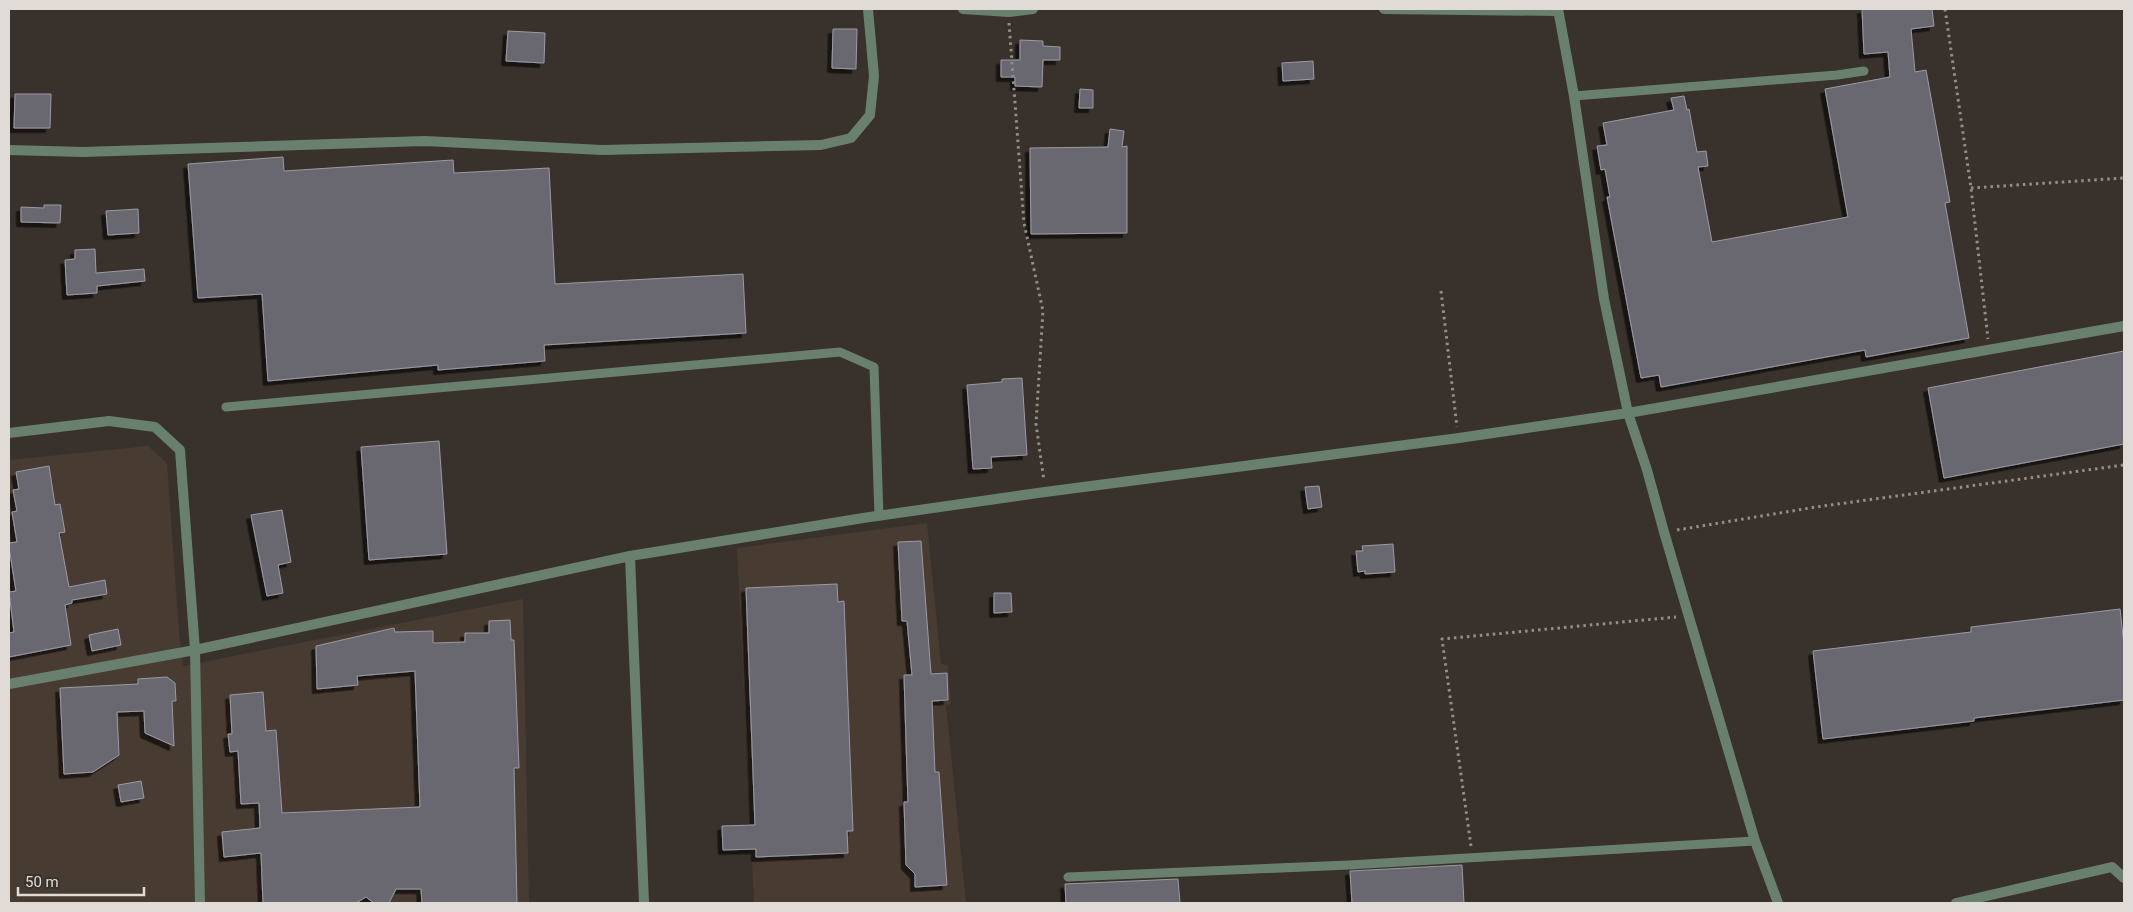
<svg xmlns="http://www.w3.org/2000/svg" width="2133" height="912" font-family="Roboto,sans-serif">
	<defs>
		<filter id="shadow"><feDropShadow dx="-4.5" dy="4.5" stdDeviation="0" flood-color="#0009"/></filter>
	</defs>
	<rect width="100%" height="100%" fill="#39322c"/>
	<!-- built -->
	<path fill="#483b32" d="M148,446L167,463L179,632L183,666L523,599L529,903H9V460Z
		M927,523L941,664L948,665L951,704L946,705L966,903H754L737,548Z"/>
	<!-- building -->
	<path fill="#696770" stroke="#9c9aa3" filter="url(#shadow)" d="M1862,9H1932L1934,26L1911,29L1915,72L1926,70L1950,202L1945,203L1969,338L1866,357L1865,350L1661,387L1659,375L1641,378L1607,197H1610L1605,169L1601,170L1597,146L1607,145L1603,123L1674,110L1671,98L1684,96L1687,110L1689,109L1697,152L1706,151L1708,166L1698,167L1712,242L1848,217L1825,89L1890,77L1888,52L1864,54Z
		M833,29H857L856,69L832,68Z
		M508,31L545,33L544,63L506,61Z
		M1020,40L1043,41V46L1060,47V60H1043L1042,87L1015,86V77H1001V60H1020Z
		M1313,61L1314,79L1283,81L1282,63Z
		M1080,89L1093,90V108H1079Z
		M15,94H51L50,128H14Z
		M1110,129L1124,131L1122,147L1127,146V233L1031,234L1030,148L1108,147Z
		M283,157L284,171L453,160L454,173L549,168L555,284L743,274L746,333L544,345L545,361L438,370V365L268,381L262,294L198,298L188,164Z
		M44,205H61L60,223L21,222V207L44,208Z
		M138,209L139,233L108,235L106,211Z
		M95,249L96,273L144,269L145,281L97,286V293L67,295L65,260L75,259V250Z
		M2124,351V444L1944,478L1928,388Z
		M1022,378L1027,455L991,457L992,468L973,469L967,385L1002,382V379Z
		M439,441L447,554L369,560L361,447Z
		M49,466L55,505L60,504L65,532L59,533L69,587L105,580L107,594L72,600V603L65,605L71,645L9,657V633L14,632L9,592L16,591L9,547V543L17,542L12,512L17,511L13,490L19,489L16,472Z
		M1319,486L1322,507L1308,509L1305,487Z
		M282,510L291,562L278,565L283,593L267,596L251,515Z
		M921,541L931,674L947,673L948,700L932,701L935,772H939L947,885L915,887V874L906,865L904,802H908L907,773L904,675H912L907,621H902L898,542Z
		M1393,544L1395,572L1365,574V571L1358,572L1356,551H1363L1362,546Z
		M837,584L838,602L844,601L853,831H847L848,853L756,857V849L723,850L722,826L755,825L746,588Z
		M994,593H1011L1012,612L994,613Z
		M2120,609L2124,645V700L1974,718V721L1823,739L1813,651L1971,632V627Z
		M510,620L511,640H514L519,768H514L517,903H422L421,889H396L389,903H374L366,897L356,903H263L261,853L224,857L222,832L260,828L259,803L241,804L238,751L230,752L228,734H232L230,695L263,692L266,731L276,730L282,813L420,807L415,671L357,676L358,685L317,689L316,646L394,628L395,632L433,631V643L465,642V633H489V621Z
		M118,629L121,645L92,651L89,635Z
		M167,677L175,683L176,701H172L174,746L145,733L144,711L117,712L119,755L93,772L64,774L60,688L138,684V679Z
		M141,781L144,798L121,802L118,785Z
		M1462,865L1464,903H1352L1350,871Z
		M1178,879L1180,903H1066L1065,884Z"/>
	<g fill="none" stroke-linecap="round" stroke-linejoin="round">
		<!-- path -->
		<path stroke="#948e89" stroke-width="3" stroke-dasharray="2.5 4" stroke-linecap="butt" d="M1945,9L1971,188L1988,339
			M1009,23L1024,223L1043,311L1036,424L1044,481
			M1971,188L2124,178
			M1441,291L1457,427
			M1677,530L1816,507L2124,465
			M1471,846L1442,639L1676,617"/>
		<!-- service -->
		<path stroke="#6a806e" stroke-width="9" d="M1574,96L1837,75L1864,71
			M226,407L840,352L874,367L879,516
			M1068,877L1349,865L1755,841"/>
		<!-- minor -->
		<path stroke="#6a806e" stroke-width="10" d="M963,9L1009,12L1033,9
			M1384,9L1558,11
			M1558,9L1574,96L1604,299L1628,413L1647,470L1664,532L1755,841L1778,903
			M9,150L83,152L425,141L602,150L821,145L851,138L870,115L874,76L868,9
			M9,433L109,421L155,427L180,450L195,650L200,903
			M630,556L644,903
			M9,684L195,650L630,556L863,518L1045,492L1459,438L1628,413L2124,326
			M1956,903L2112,867L2124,878"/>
	</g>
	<!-- border -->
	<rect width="2133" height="912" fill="none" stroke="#e0dbd7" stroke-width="20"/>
	<!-- scale -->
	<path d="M18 887v8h126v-8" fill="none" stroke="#e0dbd7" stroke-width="2.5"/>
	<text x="25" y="887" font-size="15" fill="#e0dbd7" stroke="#39322c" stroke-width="4" paint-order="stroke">50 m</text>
</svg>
